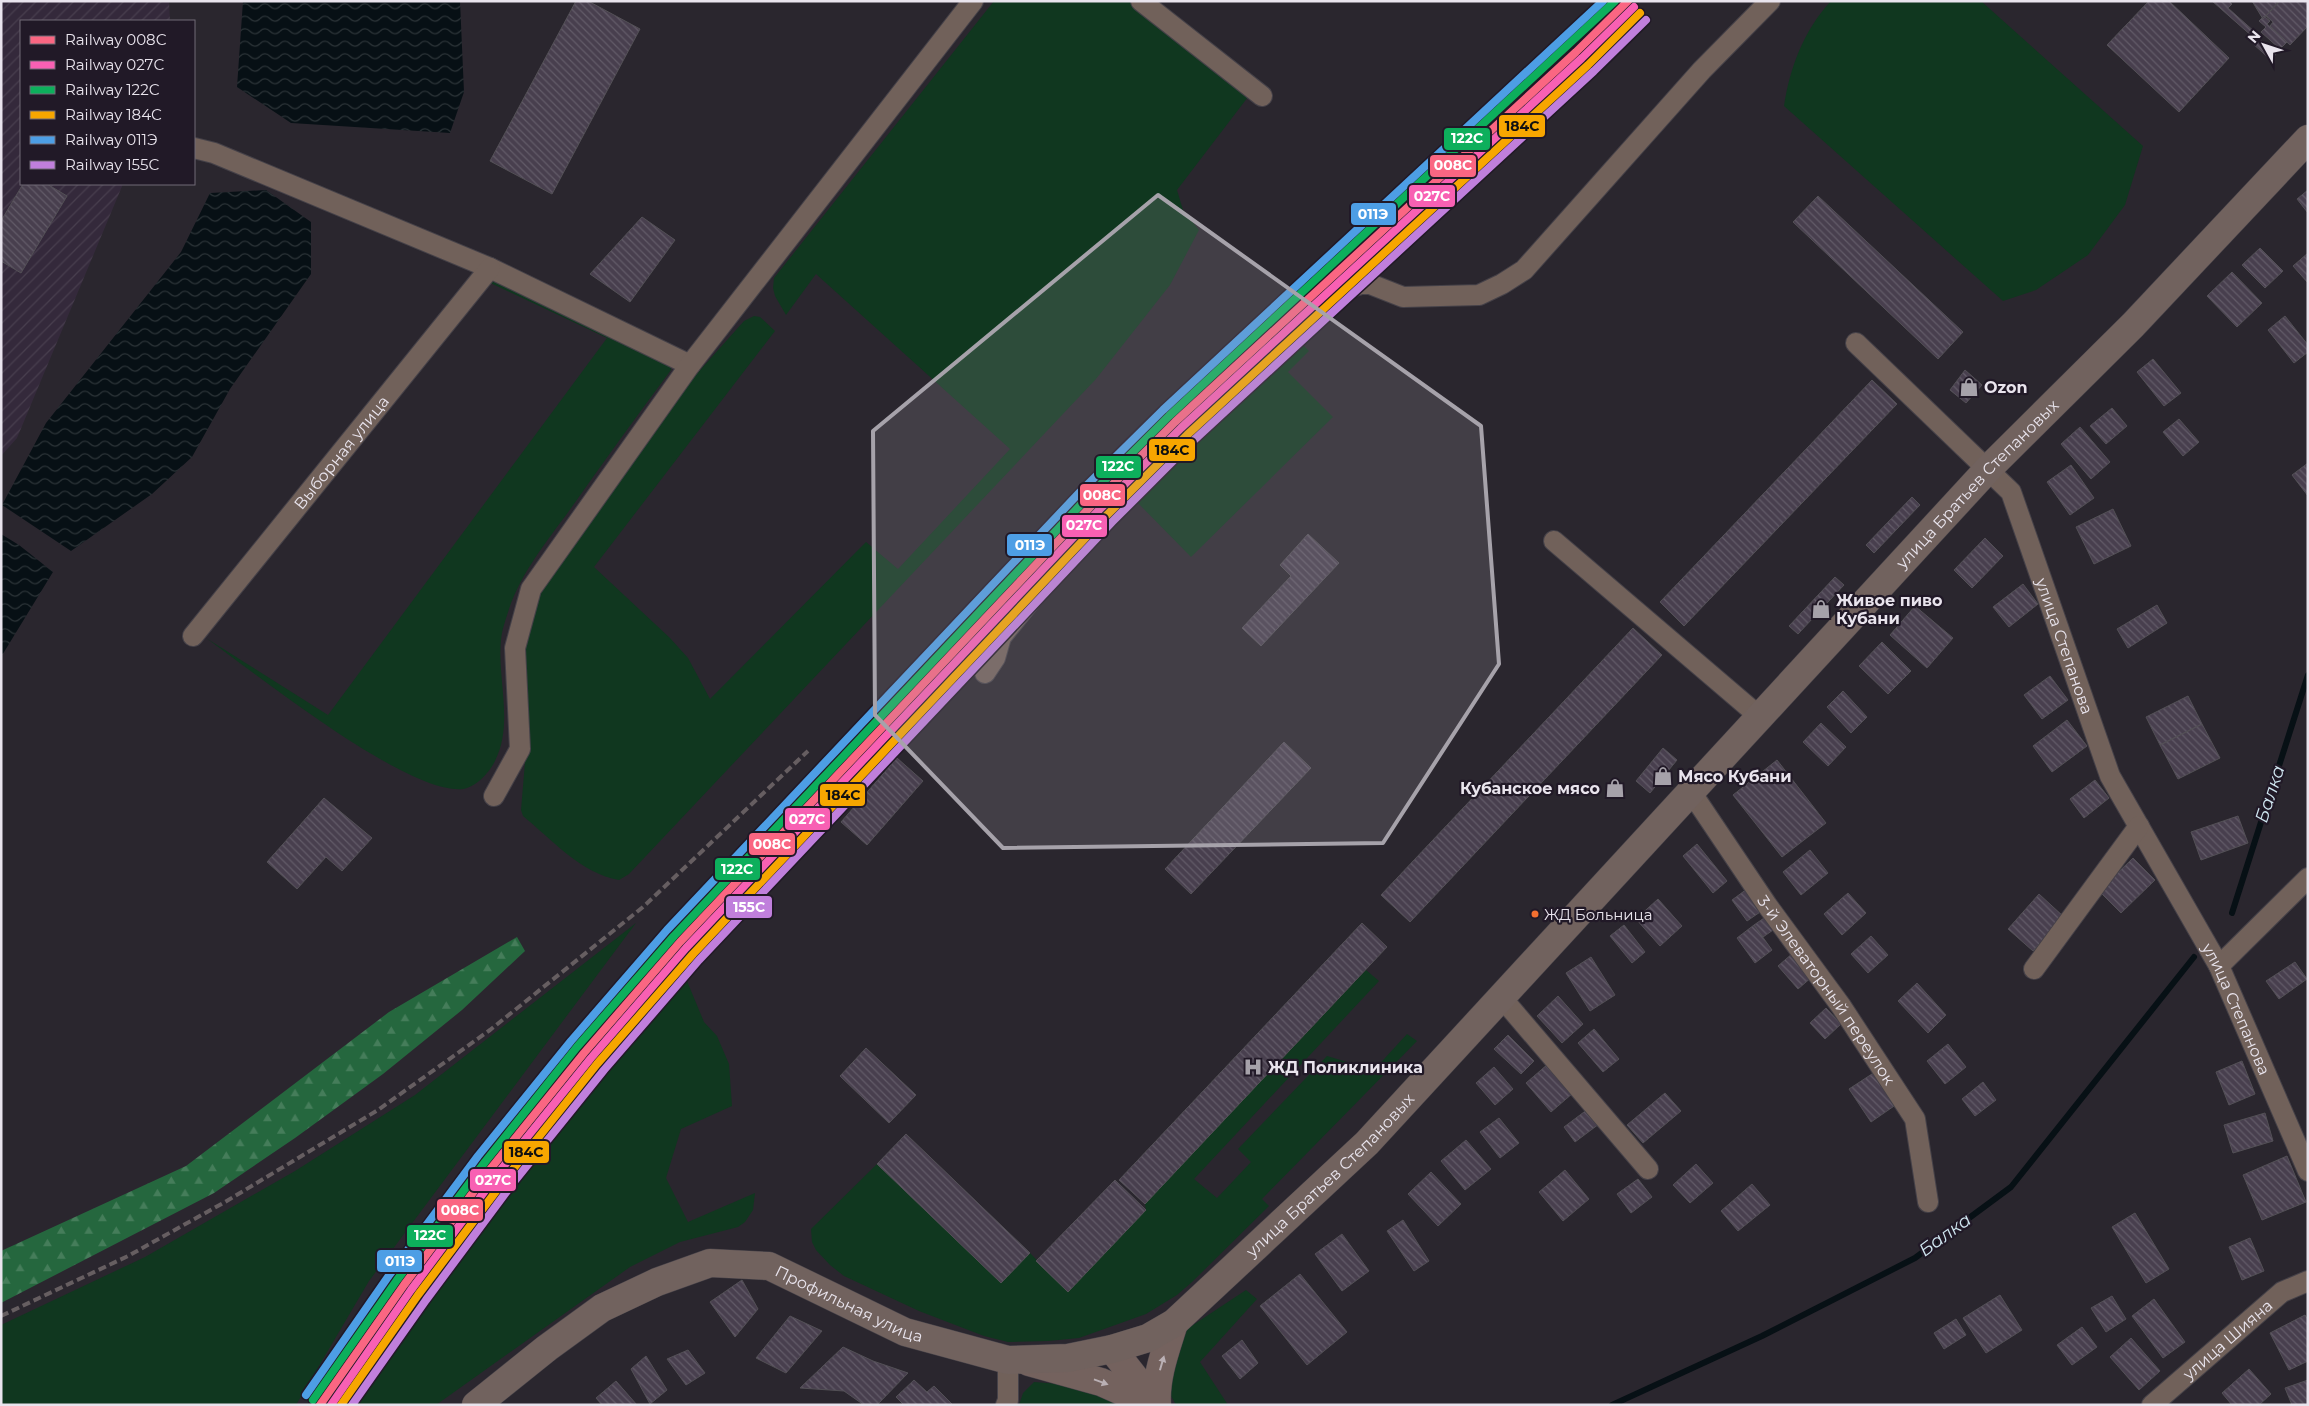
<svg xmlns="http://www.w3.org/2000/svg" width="2309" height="1406" font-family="Montserrat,sans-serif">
	<defs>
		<pattern id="industrial-furrows" width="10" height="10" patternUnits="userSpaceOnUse" patternTransform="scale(1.25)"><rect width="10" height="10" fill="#34293b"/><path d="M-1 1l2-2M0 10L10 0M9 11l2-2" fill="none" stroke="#483e4e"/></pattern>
		<pattern id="forest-firs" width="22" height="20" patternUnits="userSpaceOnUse" patternTransform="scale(1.25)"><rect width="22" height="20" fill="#25673e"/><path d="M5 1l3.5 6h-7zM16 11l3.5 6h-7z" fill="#457d5a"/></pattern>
		<pattern id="water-waves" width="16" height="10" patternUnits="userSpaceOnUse" patternTransform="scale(1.25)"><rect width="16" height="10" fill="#071015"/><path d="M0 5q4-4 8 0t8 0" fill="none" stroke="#2b3337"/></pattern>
		<pattern id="building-back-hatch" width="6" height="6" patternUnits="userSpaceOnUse" patternTransform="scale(1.25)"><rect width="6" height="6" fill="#483f4e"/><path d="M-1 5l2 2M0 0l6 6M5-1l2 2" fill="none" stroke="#625b68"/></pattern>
	</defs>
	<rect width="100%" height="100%" fill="#2a262e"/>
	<!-- industrial -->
	<path fill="url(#industrial-furrows)" d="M1,1H169L170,21H21V184H123L17,438L1,456Z"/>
	<!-- grass -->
	<path fill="#10371f" d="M994,1H1130L1248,97L1177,190L1183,210L1199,230L1170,285L1096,379L629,874L619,880C582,874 551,839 523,816L521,810L526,750L520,675L530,605L694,377L744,321L754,316L760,317L775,331L594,567L670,638L688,658L710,699L866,542L898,569L1010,449L816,274L786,315L775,296L773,288L774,278Z
		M1831,1H1981L2143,146L2125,205L2088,255L2036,290L2003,301L1784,106C1790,67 1804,30 1831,1Z
		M488,277L670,365L671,370C636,417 602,464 569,511C547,541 521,573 509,609C506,619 502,629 501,640C497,680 514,723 495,761C489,773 476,787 463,789C407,795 255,673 206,638L328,715L607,338L484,280Z
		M1294,336L1309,351L1288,372L1333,417L1191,557L1132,497Z
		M636,923L369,1281L296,1405H1V1325L145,1257L295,1171L415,1095Z
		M672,955L677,957L704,1022L717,1036L729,1064L732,1106L681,1129L666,1178L688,1222L755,1193L753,1210L745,1222L738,1227L680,1242L630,1267L436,1405H325L389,1314Z
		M1366,970L1379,981L1194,1179L1217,1198L1251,1162L1238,1149L1327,1056L1374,1070L1407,1034L1417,1041L1262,1199L1269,1206L1192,1282L1177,1295L1146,1314L1079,1338L1048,1341L1008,1342L984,1336L919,1311L844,1276L830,1265L816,1250L812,1242L811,1229L877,1164L1001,1283L1030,1253L1068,1292L1146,1210L1145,1204Z
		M1246,1290L1257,1299L1200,1362L1228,1405H1176L1171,1396L1170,1385L1177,1344L1187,1329Z
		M1034,1382L1072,1385L1121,1405H1019L1023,1393Z"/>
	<!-- forest -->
	<path fill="url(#forest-firs)" d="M517,937L525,951L462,1010L383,1074L295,1138L214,1193L1,1303V1251L186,1166L389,1012Z"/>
	<!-- water -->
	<path fill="url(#water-waves)" d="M243,1H460L464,92L450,133L291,123L237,87Z
		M266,190L311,222V274L230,389L192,457L152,494L71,551L2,505L46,423L181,252L210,193Z
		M1,534L19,545L53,572L1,657Z"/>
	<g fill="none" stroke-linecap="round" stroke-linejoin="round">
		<!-- stream -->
		<path stroke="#071015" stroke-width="6" d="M2232,913L2308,675
			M1612,1405L1762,1336L1915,1258L2011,1187L2194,957"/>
	</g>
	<!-- building -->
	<path fill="url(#building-back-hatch)" stroke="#535056" d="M576,1H588L640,29L552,194L490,161Z
		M2149,1H2169L2229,58L2179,112L2107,45Z
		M2212,1H2229L2232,4L2228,8L2256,33L2253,37Z
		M2252,1H2279L2263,19Z
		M2280,1H2308V26L2290,45L2270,26L2273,22L2266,16Z
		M2264,16L2270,21L2267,24L2287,42L2280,49L2261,32L2266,27L2259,21Z
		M2257,37L2276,54L2271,60L2252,43Z
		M23,184H47L67,196L21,273L1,261V221Z
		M2308,190V213L2297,199Z
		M1818,196L1963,332L1938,359L1793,222Z
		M642,217L675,240L630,302L590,274Z
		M2260,248L2283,271L2265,288L2242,265Z
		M2308,253V283L2293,266Z
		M2232,272L2262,303L2237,327L2207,296Z
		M2285,316L2308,345V352L2294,363L2268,330Z
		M2153,359L2181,393L2164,406L2137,372Z
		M1965,370L1982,385L1966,403L1950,390Z
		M1872,380L1897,404L1684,626L1660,602Z
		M2112,408L2127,426L2106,444L2090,426Z
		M2179,419L2199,442L2183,456L2163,432Z
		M2080,427L2110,462L2091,479L2061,444Z
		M2308,463V496L2292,475Z
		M2071,465L2094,498L2070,515L2047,482Z
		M1912,497L1920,505L1874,553L1866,545Z
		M2113,509L2131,546L2094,564L2076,527Z
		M1308,534L1339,563L1261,646L1242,628L1291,576L1280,565Z
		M1985,538L2003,556L1972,588L1954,570Z
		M1835,577L1844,585L1798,634L1789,626Z
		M2023,584L2038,604L2009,627L1993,607Z
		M2157,605L2167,623L2128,648L2117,629Z
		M1915,606L1953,638L1927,668L1890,635Z
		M1633,628L1662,655L1410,922L1381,895Z
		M1882,642L1911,671L1888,694L1859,666Z
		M2050,676L2068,700L2042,719L2024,695Z
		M1843,691L1867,717L1851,733L1827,707Z
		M2188,696L2202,724L2160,745L2146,717Z
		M2067,720L2087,746L2052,772L2033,746Z
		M1821,723L1846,747L1828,766L1803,742Z
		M2202,724L2220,758L2178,779L2160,745Z
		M1284,742L1311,768L1191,894L1165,869Z
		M1663,748L1677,760L1650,793L1636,781Z
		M897,758L923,781L867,845L841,822Z
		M1777,760L1826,823L1782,857L1733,795Z
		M2095,780L2109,798L2084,818L2070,799Z
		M324,798L372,838L342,871L326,857L297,889L267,862Z
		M2238,816L2248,843L2201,860L2191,832Z
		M1697,844L1727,881L1713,893L1683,856Z
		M1810,850L1828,873L1801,895L1783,872Z
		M2133,858L2155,880L2121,913L2099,891Z
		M1747,889L1763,910L1747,921L1732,900Z
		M1848,893L1866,913L1842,935L1824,914Z
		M2039,894L2064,917L2033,951L2008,929Z
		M1658,899L1682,926L1660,946L1636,919Z
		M1767,916L1776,928L1763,937L1754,925Z
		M1362,923L1387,947L1145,1204L1119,1180Z
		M1624,925L1645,952L1632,963L1610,936Z
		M1754,925L1772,950L1755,963L1737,938Z
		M1871,936L1888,955L1868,973L1851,954Z
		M1793,953L1813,976L1798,989L1778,966Z
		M1591,957L1615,995L1590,1011L1566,973Z
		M2295,962L2307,979L2279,999L2266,981Z
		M1917,983L1946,1015L1928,1033L1898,1001Z
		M1558,996L1583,1024L1562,1043L1537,1016Z
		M1826,1008L1841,1024L1825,1039L1810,1023Z
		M1594,1029L1619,1059L1603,1072L1578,1043Z
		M1508,1035L1534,1061L1521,1074L1494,1049Z
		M1948,1044L1966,1067L1945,1084L1927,1061Z
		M866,1048L916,1095L889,1123L840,1076Z
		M2242,1061L2255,1094L2229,1105L2216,1072Z
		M1548,1064L1573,1093L1551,1112L1526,1083Z
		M1494,1067L1513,1089L1495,1105L1476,1083Z
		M1875,1072L1897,1104L1871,1122L1849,1089Z
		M1983,1082L1996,1100L1975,1116L1962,1099Z
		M1665,1093L1681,1111L1643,1143L1627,1125Z
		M1588,1109L1599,1124L1575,1142L1564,1127Z
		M2265,1113L2273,1141L2233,1153L2224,1125Z
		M1499,1118L1519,1143L1500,1158L1480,1132Z
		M906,1134L1030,1253L1001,1283L877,1164Z
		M1466,1140L1491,1169L1465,1190L1441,1161Z
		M2287,1156L2306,1202L2262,1220L2243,1175Z
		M1696,1164L1713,1183L1690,1203L1673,1185Z
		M1565,1170L1589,1199L1563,1221L1539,1192Z
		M1431,1172L1461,1204L1438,1226L1408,1194Z
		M1638,1179L1652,1197L1631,1213L1617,1194Z
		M1115,1180L1146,1210L1068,1292L1036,1261Z
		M1752,1184L1770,1205L1738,1231L1721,1211Z
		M2135,1213L2169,1269L2146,1283L2112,1227Z
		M1403,1220L1429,1261L1414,1271L1387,1231Z
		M1342,1234L1369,1271L1342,1291L1315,1254Z
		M2250,1238L2264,1271L2242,1280L2229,1247Z
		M1300,1274L1347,1332L1307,1365L1260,1306Z
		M742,1280L758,1309L735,1337L710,1302Z
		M2000,1295L2022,1330L1986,1353L1963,1318Z
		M2112,1296L2126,1319L2106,1332L2091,1308Z
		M2154,1299L2185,1342L2163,1358L2132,1316Z
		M2305,1315L2308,1320V1361L2289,1370L2270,1333Z
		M790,1316L822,1331L786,1373L756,1358Z
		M1956,1319L1966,1335L1944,1349L1934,1333Z
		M2082,1327L2097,1347L2072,1365L2057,1345Z
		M2131,1338L2160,1371L2139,1390L2110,1357Z
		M1242,1340L1258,1363L1240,1379L1222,1356Z
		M843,1347L873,1361L908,1373L877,1405H864L844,1391L800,1388Z
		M688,1350L705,1373L686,1385L667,1359Z
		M646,1356L667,1390L650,1404L631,1369Z
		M2249,1369L2271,1394L2259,1405H2232L2222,1393Z
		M914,1380L927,1392L934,1386L953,1405H904L896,1397Z
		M2308,1380V1405H2292L2285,1388Z
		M616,1381L637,1405H602L596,1398Z"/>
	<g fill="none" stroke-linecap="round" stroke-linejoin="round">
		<!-- minor casing -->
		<g stroke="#454148" stroke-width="22">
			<g id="minor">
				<path d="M1141,1L1262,96"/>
				<path d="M194,148L214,153L490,268L690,365"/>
				<path id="s1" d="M1856,343L2011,492L2110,776L2219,966L2308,1171"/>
				<path d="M1554,541L1760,717"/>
				<path id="s2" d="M193,636L490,268"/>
				<path d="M985,673L995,658L1001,637L1071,550L1229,383L1345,289L1361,284H1370L1403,297L1479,295L1502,284L1524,270L1702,70L1770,1"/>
				<path id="s3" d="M1691,792L1767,905L1841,1006L1915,1119L1928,1202"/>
				<path d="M494,796L520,749L515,648L531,589L690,365L973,1"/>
				<path d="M2219,966L2308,878"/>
				<path d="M2034,969L2139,826"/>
				<path d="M1501,997L1648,1169"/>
				<path d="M1006,1405L1008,1400V1360"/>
				<path id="s4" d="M2152,1405L2282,1292L2308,1281"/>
			</g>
		</g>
		<!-- secondary casing -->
		<g stroke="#454148" stroke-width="29">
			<path id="secondary" d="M1112,1349L1156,1405
				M1029,1362L1101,1382L1153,1405
				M1157,1405C1155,1377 1166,1349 1174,1323"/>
		</g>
		<!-- primary casing -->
		<g stroke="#454148" stroke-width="29">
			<g id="primary">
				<path id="s5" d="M476,1405L547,1348L602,1308L657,1282L710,1263L769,1266L905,1332L1008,1360L1068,1358L1112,1349L1148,1338L1174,1323L1367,1143L1989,468L2133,325L2308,139"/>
			</g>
		</g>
		<!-- minor -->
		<use href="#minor" stroke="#71615a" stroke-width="20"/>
		<!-- secondary -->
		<use href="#secondary" stroke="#74625e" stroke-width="28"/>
		<!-- primary -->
		<use href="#primary" stroke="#71625e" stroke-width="28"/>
		<!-- rail -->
		<path stroke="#665e61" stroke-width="4" stroke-dasharray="8 4" stroke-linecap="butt" d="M1,1316L128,1256L225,1202L378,1110L490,1030L643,907L808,751"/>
		<!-- rail-1 casing -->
		<g stroke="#211927" stroke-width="11">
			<path id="rail-1" d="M320,1405L404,1285L492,1167L584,1053L680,942L1093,504L1175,422L1576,52L1628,1"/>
		</g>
		<!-- rail-2 casing -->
		<g stroke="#211927" stroke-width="11">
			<path id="rail-2" d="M331,1405L411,1290L499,1172L591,1058L686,948L1099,510L1181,428L1582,58L1634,7"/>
		</g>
		<!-- rail-3 casing -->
		<g stroke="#211927" stroke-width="11">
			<path id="rail-3" d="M313,1400L397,1280L485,1162L577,1047L674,936L1087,498L1169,416L1615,1"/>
		</g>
		<!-- rail-4 casing -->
		<g stroke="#211927" stroke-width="11">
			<path id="rail-4" d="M341,1405L418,1295L506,1178L597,1064L693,954L1106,516L1187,435L1588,65L1640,13"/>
		</g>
		<!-- rail-5 casing -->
		<g stroke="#211927" stroke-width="11">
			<path id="rail-5" d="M306,1395L390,1274L478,1156L571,1041L667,930L1080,492L1163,410L1603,1"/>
		</g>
		<!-- rail-6 casing -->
		<g stroke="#211927" stroke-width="11">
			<path id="rail-6" d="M352,1405L426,1300L513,1183L604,1070L699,960L1112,522L1193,441L1594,71L1646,20"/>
		</g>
		<!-- rail-1 -->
		<use href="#rail-1" stroke="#fa6682" stroke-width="8"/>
		<!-- rail-2 -->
		<use href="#rail-2" stroke="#f860b3" stroke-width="8"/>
		<!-- rail-3 -->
		<use href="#rail-3" stroke="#0daf5c" stroke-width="8"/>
		<!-- rail-4 -->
		<use href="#rail-4" stroke="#f7a600" stroke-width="8"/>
		<!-- rail-5 -->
		<use href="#rail-5" stroke="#4d9ee5" stroke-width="8"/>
		<!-- rail-6 -->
		<use href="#rail-6" stroke="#c07fdc" stroke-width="8"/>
	</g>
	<!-- one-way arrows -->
	<defs><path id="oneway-solid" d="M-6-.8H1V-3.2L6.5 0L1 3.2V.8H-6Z" transform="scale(1.25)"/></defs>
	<g fill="#bab0b4">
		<use href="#oneway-solid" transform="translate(1162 1363) rotate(-74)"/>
		<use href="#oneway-solid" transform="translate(1101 1382) rotate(20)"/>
	</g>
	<!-- marked area -->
	<path fill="#a6a2aa" fill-opacity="0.2" stroke="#a6a2aa" stroke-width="4" stroke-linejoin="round" d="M1158,195L1481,426L1499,664L1383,843L1003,848L875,715L873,431Z"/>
	<!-- icons -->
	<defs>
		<g id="shop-bare" transform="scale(1.5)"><path d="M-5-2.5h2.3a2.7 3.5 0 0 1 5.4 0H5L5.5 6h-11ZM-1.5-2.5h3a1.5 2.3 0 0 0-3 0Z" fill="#a6a2aa" stroke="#211927" stroke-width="2.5" paint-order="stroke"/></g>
		<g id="hospital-bare" transform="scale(1.5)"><path d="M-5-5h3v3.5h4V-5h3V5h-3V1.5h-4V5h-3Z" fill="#a6a2aa" stroke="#211927" stroke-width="2.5" paint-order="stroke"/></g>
	</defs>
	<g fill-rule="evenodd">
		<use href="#shop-bare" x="1969" y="387"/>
		<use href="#shop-bare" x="1821" y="609"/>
		<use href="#shop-bare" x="1663" y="776"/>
		<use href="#shop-bare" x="1615" y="788"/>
		<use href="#hospital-bare" x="1253" y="1067"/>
	</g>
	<!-- markers -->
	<circle fill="#f46f30" stroke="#211927" stroke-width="2" cx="1535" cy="914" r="4.5"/>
	<g text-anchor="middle" stroke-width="4.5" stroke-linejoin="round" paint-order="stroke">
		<!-- bus labels -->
		<g font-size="15" fill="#e9e4ed" stroke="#211927" text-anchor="start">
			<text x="1544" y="920">ЖД Больница</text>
		</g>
		<!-- poi labels -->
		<g font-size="16" font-weight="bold" fill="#e9e4ed" stroke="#211927" text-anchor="start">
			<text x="1984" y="393">Ozon</text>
			<text x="1836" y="606">Живое пиво<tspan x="1836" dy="18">Кубани</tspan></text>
			<text x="1678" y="782">Мясо Кубани</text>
			<text x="1600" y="794" text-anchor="end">Кубанское мясо</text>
			<text x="1268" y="1073">ЖД Поликлиника</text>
		</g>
		<!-- street labels -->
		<g font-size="16" fill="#e9e4ed" stroke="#211927">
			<text dy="6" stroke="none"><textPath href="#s2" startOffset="236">Выборная улица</textPath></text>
			<text dy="6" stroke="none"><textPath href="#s5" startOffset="1928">улица Братьев Степановых</textPath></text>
			<text dy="6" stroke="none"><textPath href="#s1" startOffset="378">улица Степанова</textPath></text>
			<text dy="6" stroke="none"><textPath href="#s3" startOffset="240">3-й Элеваторный переулок</textPath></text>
			<text dy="6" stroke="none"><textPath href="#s1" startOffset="781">улица Степанова</textPath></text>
			<text dy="6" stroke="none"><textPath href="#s5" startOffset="981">улица Братьев Степановых</textPath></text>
			<text dy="6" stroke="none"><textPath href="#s5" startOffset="424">Профильная улица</textPath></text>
			<text dy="6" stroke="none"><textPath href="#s4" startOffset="100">улица Шияна</textPath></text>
		</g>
		<!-- water labels -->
		<g font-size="18" font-style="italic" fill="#d1e8f2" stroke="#211927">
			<text transform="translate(2270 794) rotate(-72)" y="6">Балка</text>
			<text transform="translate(1945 1235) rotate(-36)" y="6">Балка</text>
		</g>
	</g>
	<g stroke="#211927" stroke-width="2">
		<rect x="1498" y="114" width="48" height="24" rx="5" fill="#f7a600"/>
		<rect x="1443" y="127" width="48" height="24" rx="5" fill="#0daf5c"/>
		<rect x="1429" y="154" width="48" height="24" rx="5" fill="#fa6682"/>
		<rect x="1408" y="184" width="48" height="24" rx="5" fill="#f860b3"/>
		<rect x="1350" y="202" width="47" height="24" rx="5" fill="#4d9ee5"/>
		<rect x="1148" y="438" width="48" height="24" rx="5" fill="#f7a600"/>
		<rect x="1095" y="455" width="47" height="24" rx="5" fill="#0daf5c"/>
		<rect x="1079" y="483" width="47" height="24" rx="5" fill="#fa6682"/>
		<rect x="1061" y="514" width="47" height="24" rx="5" fill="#f860b3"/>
		<rect x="1006" y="533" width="47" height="24" rx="5" fill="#4d9ee5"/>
		<rect x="819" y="783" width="47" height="24" rx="5" fill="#f7a600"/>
		<rect x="784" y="807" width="47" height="24" rx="5" fill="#f860b3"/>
		<rect x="748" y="832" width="48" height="24" rx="5" fill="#fa6682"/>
		<rect x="714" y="857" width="47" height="24" rx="5" fill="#0daf5c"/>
		<rect x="725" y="895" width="48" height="24" rx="5" fill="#c07fdc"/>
		<rect x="503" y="1140" width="47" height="24" rx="5" fill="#f7a600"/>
		<rect x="469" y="1168" width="48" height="24" rx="5" fill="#f860b3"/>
		<rect x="436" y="1198" width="48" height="24" rx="5" fill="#fa6682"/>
		<rect x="406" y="1224" width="48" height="24" rx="5" fill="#0daf5c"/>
		<rect x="376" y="1249" width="47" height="24" rx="5" fill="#4d9ee5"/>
	</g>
	<g font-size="14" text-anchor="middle" font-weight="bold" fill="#fff">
		<text x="1467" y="143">122С</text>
		<text x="1453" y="170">008С</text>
		<text x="1432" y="201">027С</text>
		<text x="1373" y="219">011Э</text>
		<text x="1118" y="471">122С</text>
		<text x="1102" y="500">008С</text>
		<text x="1084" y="530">027С</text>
		<text x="1030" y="550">011Э</text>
		<text x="807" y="824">027С</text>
		<text x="772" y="849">008С</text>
		<text x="737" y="874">122С</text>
		<text x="749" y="912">155С</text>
		<text x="493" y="1185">027С</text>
		<text x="460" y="1215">008С</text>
		<text x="430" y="1240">122С</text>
		<text x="400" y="1266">011Э</text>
	</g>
	<g font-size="14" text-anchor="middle" font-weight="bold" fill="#111">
		<text x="1522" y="131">184С</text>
		<text x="1172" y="455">184С</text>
		<text x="843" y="800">184С</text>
		<text x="526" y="1157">184С</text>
	</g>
	<!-- border -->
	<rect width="2309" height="1406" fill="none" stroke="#e9e4ed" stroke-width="5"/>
	<!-- legend -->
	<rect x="20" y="20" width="175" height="165" fill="#211927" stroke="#716a76"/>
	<rect x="30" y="36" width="25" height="8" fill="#fa6682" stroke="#716a76"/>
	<text x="65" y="45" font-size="15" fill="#e9e4ed">Railway 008С</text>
	<rect x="30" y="61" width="25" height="8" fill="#f860b3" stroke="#716a76"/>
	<text x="65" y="70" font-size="15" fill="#e9e4ed">Railway 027С</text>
	<rect x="30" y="86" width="25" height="8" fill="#0daf5c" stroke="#716a76"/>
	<text x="65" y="95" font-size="15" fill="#e9e4ed">Railway 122С</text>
	<rect x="30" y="111" width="25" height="8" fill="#f7a600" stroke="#716a76"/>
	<text x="65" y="120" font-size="15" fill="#e9e4ed">Railway 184С</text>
	<rect x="30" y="136" width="25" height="8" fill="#4d9ee5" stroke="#716a76"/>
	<text x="65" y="145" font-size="15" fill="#e9e4ed">Railway 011Э</text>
	<rect x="30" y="161" width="25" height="8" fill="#c07fdc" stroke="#716a76"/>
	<text x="65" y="170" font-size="15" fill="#e9e4ed">Railway 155С</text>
	<!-- north arrow -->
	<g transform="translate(2264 45) rotate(310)" stroke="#211927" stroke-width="4" paint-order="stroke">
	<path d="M0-4L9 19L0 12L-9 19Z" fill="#e9e4ed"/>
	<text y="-8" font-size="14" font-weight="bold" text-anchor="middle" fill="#e9e4ed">N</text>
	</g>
</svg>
